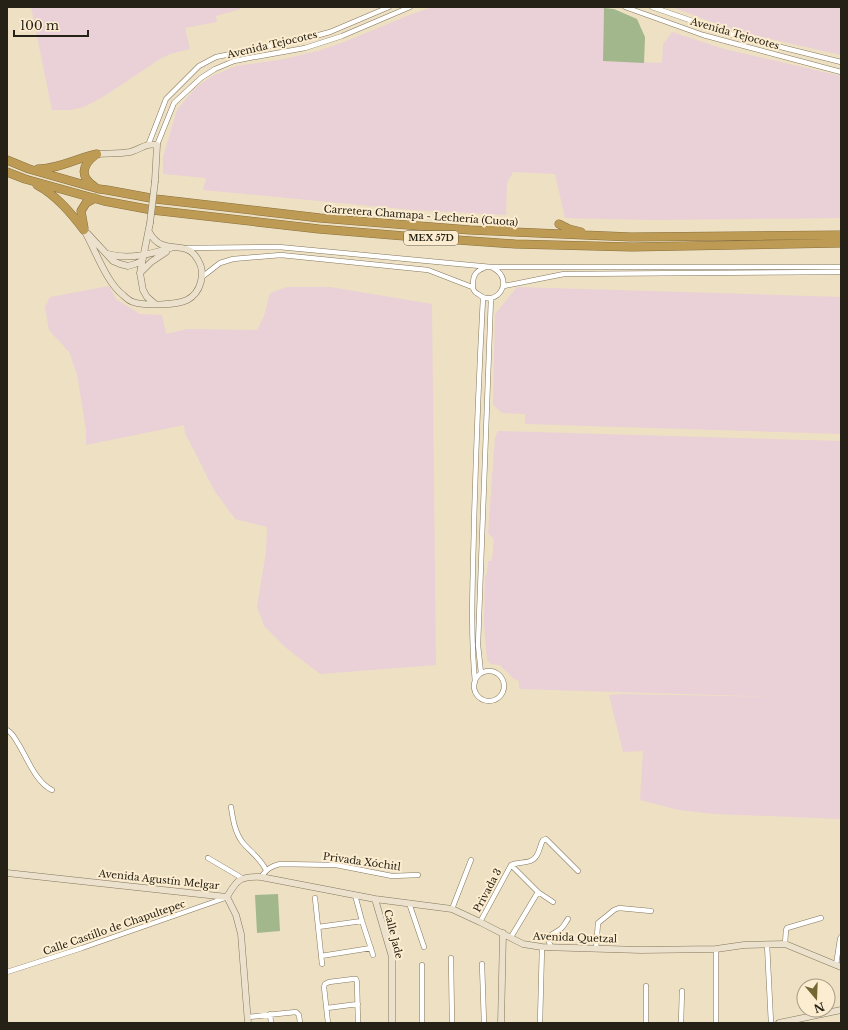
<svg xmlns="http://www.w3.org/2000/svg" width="848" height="1030" font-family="'Libre Baskerville',serif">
	<rect width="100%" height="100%" fill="#eee0c3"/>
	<!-- industrial -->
	<path fill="#ead0d7" d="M31,7H240L241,9L216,16L217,22L185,28L190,49L170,54L160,59L103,97L84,107L71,110H52Z
		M433,7H600L604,8L603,61L662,63L663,44L672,32L724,49L841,76V218L654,220L565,218L555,174L513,172L507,183L506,215L413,210L203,190L206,178L163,174V157L177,110L194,89L212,76L236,66L279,60L318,51L344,42L412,14Z
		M672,7H841V55L735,31Z
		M109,286L116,299L140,314L162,315L166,334L187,329L257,330L264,316L270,293L287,287H330L432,304L436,665L320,674L285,647L264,626L257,607L266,552L267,527L235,519L214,490L185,433L184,425L86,445V430L77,374L69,352L49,330L45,307L50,297Z
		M517,287L841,297V434L525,424V414L502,413L493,405L495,314Z
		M498,431L841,441V819L715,814L679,810L640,800L643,751L623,752L609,695L623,694L779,697L519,689V681L514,679L500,665L491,664L487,660L484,624L485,575L487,574L488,561H492L494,539L488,533L495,437Z"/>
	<!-- green -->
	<path fill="#a2b88c" d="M604,8L614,9L637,19L645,37L644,63L603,61Z
		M278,894L280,931L257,933L255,895Z"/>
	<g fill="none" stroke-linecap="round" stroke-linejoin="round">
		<!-- street casing -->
		<g stroke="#84775d" stroke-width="5.5">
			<path id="street" d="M625,7L703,35L841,72
				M652,7L736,36L841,62
				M149,143L166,99L199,66L216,57L308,38L330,32L389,7
				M157,145L174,103L201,78L215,69L234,61L249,58L305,48L342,36L410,7
				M186,248L279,247L491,267H841
				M484,268C476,271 473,275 473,284C472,288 474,292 478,294C496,309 516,280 493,268
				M202,277L220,263L233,259L281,255L428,270L472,287
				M504,286L564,274L841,272
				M474 686a15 15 0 1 1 30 0a15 15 0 1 1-30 0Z
				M481,673L478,645L491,298
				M475,682C470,629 473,577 474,524C476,449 479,373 483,298
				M7,730C13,733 15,739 19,745C28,760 36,782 52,790
				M231,807C233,820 235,833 243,843C251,852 261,859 266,870
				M208,858L242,878
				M511,865L538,892L553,902
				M261,877C267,869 271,866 280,864L336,865L392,876L418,875
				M355,895L362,921L373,955
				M315,898L322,964
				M409,903L424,947
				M452,909L471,860
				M480,922L511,865C519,861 532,865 537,855C540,850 540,845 543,840L546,839L578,871
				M318,927L362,921
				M511,937L538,892
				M767,944L771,1023
				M785,944L786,930L787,928L821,918
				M551,947C545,933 550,937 559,930C563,928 565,923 568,919
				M596,949L598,923L614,910L619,908L651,911
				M716,949V1023
				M321,956L371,948
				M451,958L452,1023
				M482,964L484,1023
				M422,965V1023
				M836,965L840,939L841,937
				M7,972L82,948L225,898
				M646,986V1023
				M327,1008L358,1004
				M270,1014L271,1023
				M248,1017L296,1012L299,1015L300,1023
				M328,1023L324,987L325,984L329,982L353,979H356L357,982L358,1023
				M540,1023L542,947
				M681,1023L682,991"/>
		</g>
		<!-- secondary casing -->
		<g stroke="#84775d" stroke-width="7">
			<path id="secondary" d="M97,154C108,153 119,154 130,152C142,149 144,143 157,145L155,181
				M150,223L140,273L143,290L147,297L155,304
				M84,230C95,249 106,282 123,295C126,298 130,301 133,302C145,306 177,305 187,300C201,293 206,273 198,260C185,236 164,259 149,232
				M88,234L113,261L120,264L128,266L135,264L142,261
				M108,254C129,260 150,254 171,248
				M140,273L151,262L166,252
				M7,873L227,897
				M227,897C237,879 241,876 261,877L375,899L452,909L480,922L523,944L542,947L641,950L716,949L744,945L785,944L841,967
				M227,897L236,915L241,934L248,1023
				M375,899L392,957V1023
				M501,1023L503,933
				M779,1023L841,1010"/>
		</g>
		<!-- highway casing -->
		<g stroke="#88703e" stroke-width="9">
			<path id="highway" d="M7,160L29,169L99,189L107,190L156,199L320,218L470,230L631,237L841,235
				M38,169C59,169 77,158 97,154
				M7,172L25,179L104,201L152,210L319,229L416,237L515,244L632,247L841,243
				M37,185C56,195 71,213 84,230
				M95,187C80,177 81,166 95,155
				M559,224L569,229L581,232
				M84,228L81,211L86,203L95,198
				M490,229L505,224"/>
		</g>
		<!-- street -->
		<use href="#street" stroke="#fff" stroke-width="4.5"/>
		<!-- secondary -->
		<use href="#secondary" stroke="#ebe1cc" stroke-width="6"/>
		<!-- highway -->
		<use href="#highway" stroke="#bd9b54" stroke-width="8"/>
		<!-- secondary-bridge casing -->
		<g stroke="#84775d" stroke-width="7" stroke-linecap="butt">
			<path id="secondary-bridge" d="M150,223L155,181"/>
		</g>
		<!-- secondary-bridge -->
		<use href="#secondary-bridge" stroke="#ebe1cc" stroke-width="6"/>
	</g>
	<g text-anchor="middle" stroke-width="4" stroke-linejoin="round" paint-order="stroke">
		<!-- shield labels -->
		<rect fill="#fcedd0" stroke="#665e4e" stroke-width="1" x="404" y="231" width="54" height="14" rx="3"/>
		<g font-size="9" font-weight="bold" fill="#262116">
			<text x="431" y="241">MEX 57D</text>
		</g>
		<!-- street labels -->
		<g font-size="10" fill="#262116" stroke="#fcedd0">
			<text transform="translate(735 33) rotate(16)" y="4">Avenida Tejocotes</text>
			<text transform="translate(272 44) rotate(-13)" y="4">Avenida Tejocotes</text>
			<text transform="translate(421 215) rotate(4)" y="4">Carretera Chamapa - Lechería (Cuota)</text>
			<text transform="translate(362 861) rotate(8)" y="4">Privada Xóchitl</text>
			<text transform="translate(159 879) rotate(6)" y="4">Avenida Agustín Melgar</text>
			<text transform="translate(487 890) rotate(-62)" y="4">Privada 3</text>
			<text transform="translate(114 927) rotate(-19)" y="4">Calle Castillo de Chapultepec</text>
			<text transform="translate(394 934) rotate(76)" y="4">Calle Jade</text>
			<text transform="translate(575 937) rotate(2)" y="4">Avenida Quetzal</text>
		</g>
	</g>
	<!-- border -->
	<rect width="848" height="1030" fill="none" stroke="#262116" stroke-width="16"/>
	<!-- north arrow -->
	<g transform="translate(816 998) rotate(161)"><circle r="19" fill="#fcedd0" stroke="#a69b86"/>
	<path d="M0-3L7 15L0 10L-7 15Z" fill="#736734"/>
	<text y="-6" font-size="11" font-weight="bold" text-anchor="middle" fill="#262116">N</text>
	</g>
	<!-- scale -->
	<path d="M14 30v6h74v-6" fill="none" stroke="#262116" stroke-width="2"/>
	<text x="20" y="30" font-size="12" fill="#262116" stroke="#fcedd0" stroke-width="3" paint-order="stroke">100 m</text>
</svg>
